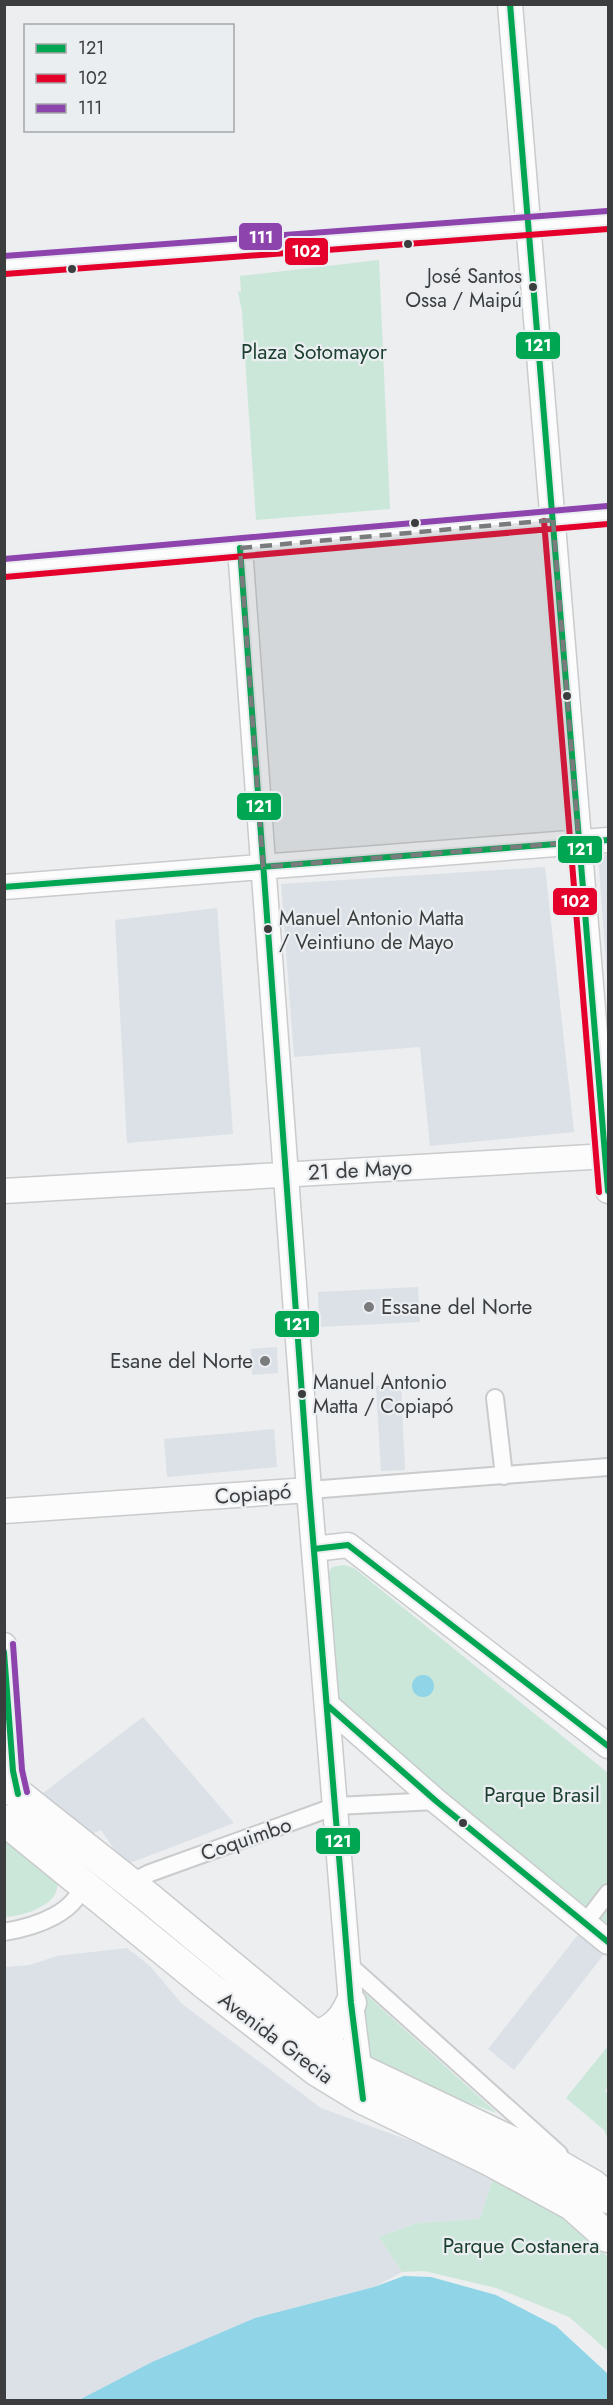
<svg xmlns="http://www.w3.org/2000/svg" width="613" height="2405" font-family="Jost,sans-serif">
	<rect width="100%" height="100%" fill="#eceef0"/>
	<!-- built -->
	<path fill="#dbe1e7" d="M598,855H608V990Z
		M545,867L574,1132L430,1146L420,1047L294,1057L281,884Z
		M217,908L233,1134L127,1143L115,920Z
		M418,1287L420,1322L319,1327L318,1292Z
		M277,1347L278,1373L252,1375L251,1349Z
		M401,1384L405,1470L381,1471L376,1386Z
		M274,1429L277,1467L167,1477L164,1439Z
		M143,1717L234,1823L125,1865L101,1830L86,1836L43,1793Z
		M581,1931L608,1949L514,2070L488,2049Z
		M127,1948L150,1966L182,2004L321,2108L495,2172L480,2219L417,2223L379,2237L402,2272L374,2287L255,2318L152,2362L79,2400H5L4,1967L30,1965L57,1956Z"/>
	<!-- green -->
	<path fill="#cbe7d9" d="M379,260L390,509L256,520L242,312L238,291L241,292L240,276Z
		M344,1565L354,1568L608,1773V1925L333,1701L324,1579L332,1567Z
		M4,1834L59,1878C58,1883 57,1892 54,1896C43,1910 21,1916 4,1917Z
		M362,1991L497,2113L367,2067Z
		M608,2046V2086L605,2091L608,2095V2139L604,2130L566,2098Z
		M495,2172L543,2200L608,2257V2351L569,2317L496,2288L424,2271L402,2272L379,2237L417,2223L480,2219Z"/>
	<!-- water -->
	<path fill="#8fd4e7" d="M412 1686a11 11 0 1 1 22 0a11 11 0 1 1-22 0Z
		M404,2276L431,2277L496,2295L556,2326L608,2374V2400H79L152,2362L255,2318L374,2287Z"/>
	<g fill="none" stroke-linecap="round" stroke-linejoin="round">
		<!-- street casing -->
		<g stroke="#c9cbcc" stroke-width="20">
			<path id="street" d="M4,265C206,252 407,235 608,220
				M495,1398L504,1476
				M309,1490L608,1467
				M130,1883L150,1873L336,1806L436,1801
				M585,1923L608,1893
				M4,1932C34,1927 81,1913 84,1877
				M349,1965L559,2154"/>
		</g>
		<!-- secondary casing -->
		<g stroke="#c9cbcc" stroke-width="27">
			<path id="secondary" d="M510,4L608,1191
				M240,548L309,1490L351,2003L361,2083
				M4,568L608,515
				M4,887L608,840
				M4,1191L608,1156
				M4,1511L309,1490
				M314,1549L348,1545L608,1746
				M4,1645L13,1771L18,1794
				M327,1705L436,1801L608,1942"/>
		</g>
		<!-- highway casing -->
		<g stroke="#c9cbcc" stroke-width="33">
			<path id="highway" d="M4,1783L149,1898L347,2062L359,2069L546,2158L593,2185L608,2198
				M4,1820L209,1987L317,2071L363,2099L489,2160L572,2205L608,2237
				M314,2036C333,2031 343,2021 351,2003"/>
		</g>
		<!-- street -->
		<use href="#street" stroke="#fcfcfd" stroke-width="16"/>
		<!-- secondary -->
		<use href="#secondary" stroke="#fcfcfd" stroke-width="24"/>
		<!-- highway -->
		<use href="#highway" stroke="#fcfcfd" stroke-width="30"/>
		<!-- bus-1 casing -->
		<g stroke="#ebeef1" stroke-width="10">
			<path id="bus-1" d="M510,4L608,1191
				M240,548L309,1490L351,2003L363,2099
				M4,887L608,840
				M314,1549L348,1545L608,1746
				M4,1652L13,1771L18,1794
				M327,1705L436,1801L608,1942"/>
		</g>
		<!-- bus-2 casing -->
		<g stroke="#ebeef1" stroke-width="10">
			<path id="bus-2" d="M5,274L608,229
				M544,521L599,1192
				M5,577L608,524"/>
		</g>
		<!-- bus-3 casing -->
		<g stroke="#ebeef1" stroke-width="10">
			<path id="bus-3" d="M4,256L607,211
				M4,559L607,506
				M13,1644L22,1770L27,1792"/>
		</g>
		<!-- bus-1 -->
		<use href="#bus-1" stroke="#00a651" stroke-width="6"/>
		<!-- bus-2 -->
		<use href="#bus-2" stroke="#e4002b" stroke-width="6"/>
		<!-- bus-3 -->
		<use href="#bus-3" stroke="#8e44ad" stroke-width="6"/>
	</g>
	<!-- marked area -->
	<path fill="#7a7b7c" fill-opacity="0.2" stroke="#7a7b7c" stroke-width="4.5" stroke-dasharray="12 8" stroke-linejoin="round" d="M553,520L579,842L263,867L240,548Z"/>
	<!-- markers -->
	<g fill="#3c3d3e" stroke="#ebeef1" stroke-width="2">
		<circle cx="408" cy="244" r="5"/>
		<circle cx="72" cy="269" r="5"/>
		<circle cx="533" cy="287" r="5"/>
		<circle cx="415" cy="523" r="5"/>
		<circle cx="567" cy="696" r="5"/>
		<circle cx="268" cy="929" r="5"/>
		<circle cx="302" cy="1394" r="5"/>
		<circle cx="463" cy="1823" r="5"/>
	</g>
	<g fill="#7a7b7c" stroke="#ebeef1" stroke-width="2">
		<circle cx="369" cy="1307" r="6"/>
		<circle cx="265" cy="1361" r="6"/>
	</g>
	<g text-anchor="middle" stroke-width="4.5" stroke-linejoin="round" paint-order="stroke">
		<!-- bus labels -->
		<g font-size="20" fill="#3c3d3e" stroke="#ebeef1" text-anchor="start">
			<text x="522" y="283" text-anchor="end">José Santos<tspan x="522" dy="24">Ossa / Maipú</tspan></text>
			<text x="279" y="925">Manuel Antonio Matta<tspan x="279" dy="24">/ Veintiuno de Mayo</tspan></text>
			<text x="313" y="1389">Manuel Antonio<tspan x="313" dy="24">Matta / Copiapó</tspan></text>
		</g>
		<!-- park labels -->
		<g font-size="21" fill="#1c402f" stroke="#ebeef1">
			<text x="314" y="359">Plaza Sotomayor</text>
			<text x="542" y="1802">Parque Brasil</text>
			<text x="521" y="2253">Parque Costanera</text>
		</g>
		<!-- street labels -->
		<g font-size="21" fill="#3c3d3e" stroke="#ebeef1">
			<text transform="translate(360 1170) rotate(-3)" y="7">21 de Mayo</text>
			<text transform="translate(253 1494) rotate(-4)" y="7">Copiapó</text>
			<text transform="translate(246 1839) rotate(-19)" y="7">Coquimbo</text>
			<text transform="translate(276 2038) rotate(37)" y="7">Avenida Grecia</text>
		</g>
		<!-- poi labels -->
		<g font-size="21" fill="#3c3d3e" stroke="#ebeef1" text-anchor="start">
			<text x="381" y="1314">Essane del Norte</text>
			<text x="253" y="1368" text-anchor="end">Esane del Norte</text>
		</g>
	</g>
	<g stroke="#ebeef1" stroke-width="2">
		<rect x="238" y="222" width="45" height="29" rx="6" fill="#8e44ad"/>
		<rect x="284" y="237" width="45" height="29" rx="6" fill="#e4002b"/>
		<rect x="515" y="331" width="46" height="29" rx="6" fill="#00a651"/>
		<rect x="236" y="792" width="46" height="29" rx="6" fill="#00a651"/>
		<rect x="557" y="835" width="46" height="29" rx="6" fill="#00a651"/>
		<rect x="552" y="887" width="46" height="29" rx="6" fill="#e4002b"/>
		<rect x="274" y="1310" width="46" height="28" rx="6" fill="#00a651"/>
		<rect x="315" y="1827" width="46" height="28" rx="6" fill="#00a651"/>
	</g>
	<g font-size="16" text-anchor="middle" font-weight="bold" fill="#fff">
		<text x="261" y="243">111</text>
		<text x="306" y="257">102</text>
		<text x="538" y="351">121</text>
		<text x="259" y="812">121</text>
		<text x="580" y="855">121</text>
		<text x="575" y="907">102</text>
		<text x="297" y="1330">121</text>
		<text x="338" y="1847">121</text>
	</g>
	<!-- border -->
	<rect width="613" height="2405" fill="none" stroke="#3c3d3e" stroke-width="12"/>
	<!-- legend -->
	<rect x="24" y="24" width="210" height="108" fill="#ebeef1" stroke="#a5a7a9" stroke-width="1.5"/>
	<rect x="36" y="44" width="30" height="9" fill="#00a651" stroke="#a5a7a9" stroke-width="1.5"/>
	<text x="78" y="54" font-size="18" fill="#3c3d3e">121</text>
	<rect x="36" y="74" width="30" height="9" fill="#e4002b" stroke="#a5a7a9" stroke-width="1.5"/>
	<text x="78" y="84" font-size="18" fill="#3c3d3e">102</text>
	<rect x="36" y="104" width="30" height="9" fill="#8e44ad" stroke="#a5a7a9" stroke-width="1.5"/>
	<text x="78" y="114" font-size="18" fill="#3c3d3e">111</text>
</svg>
